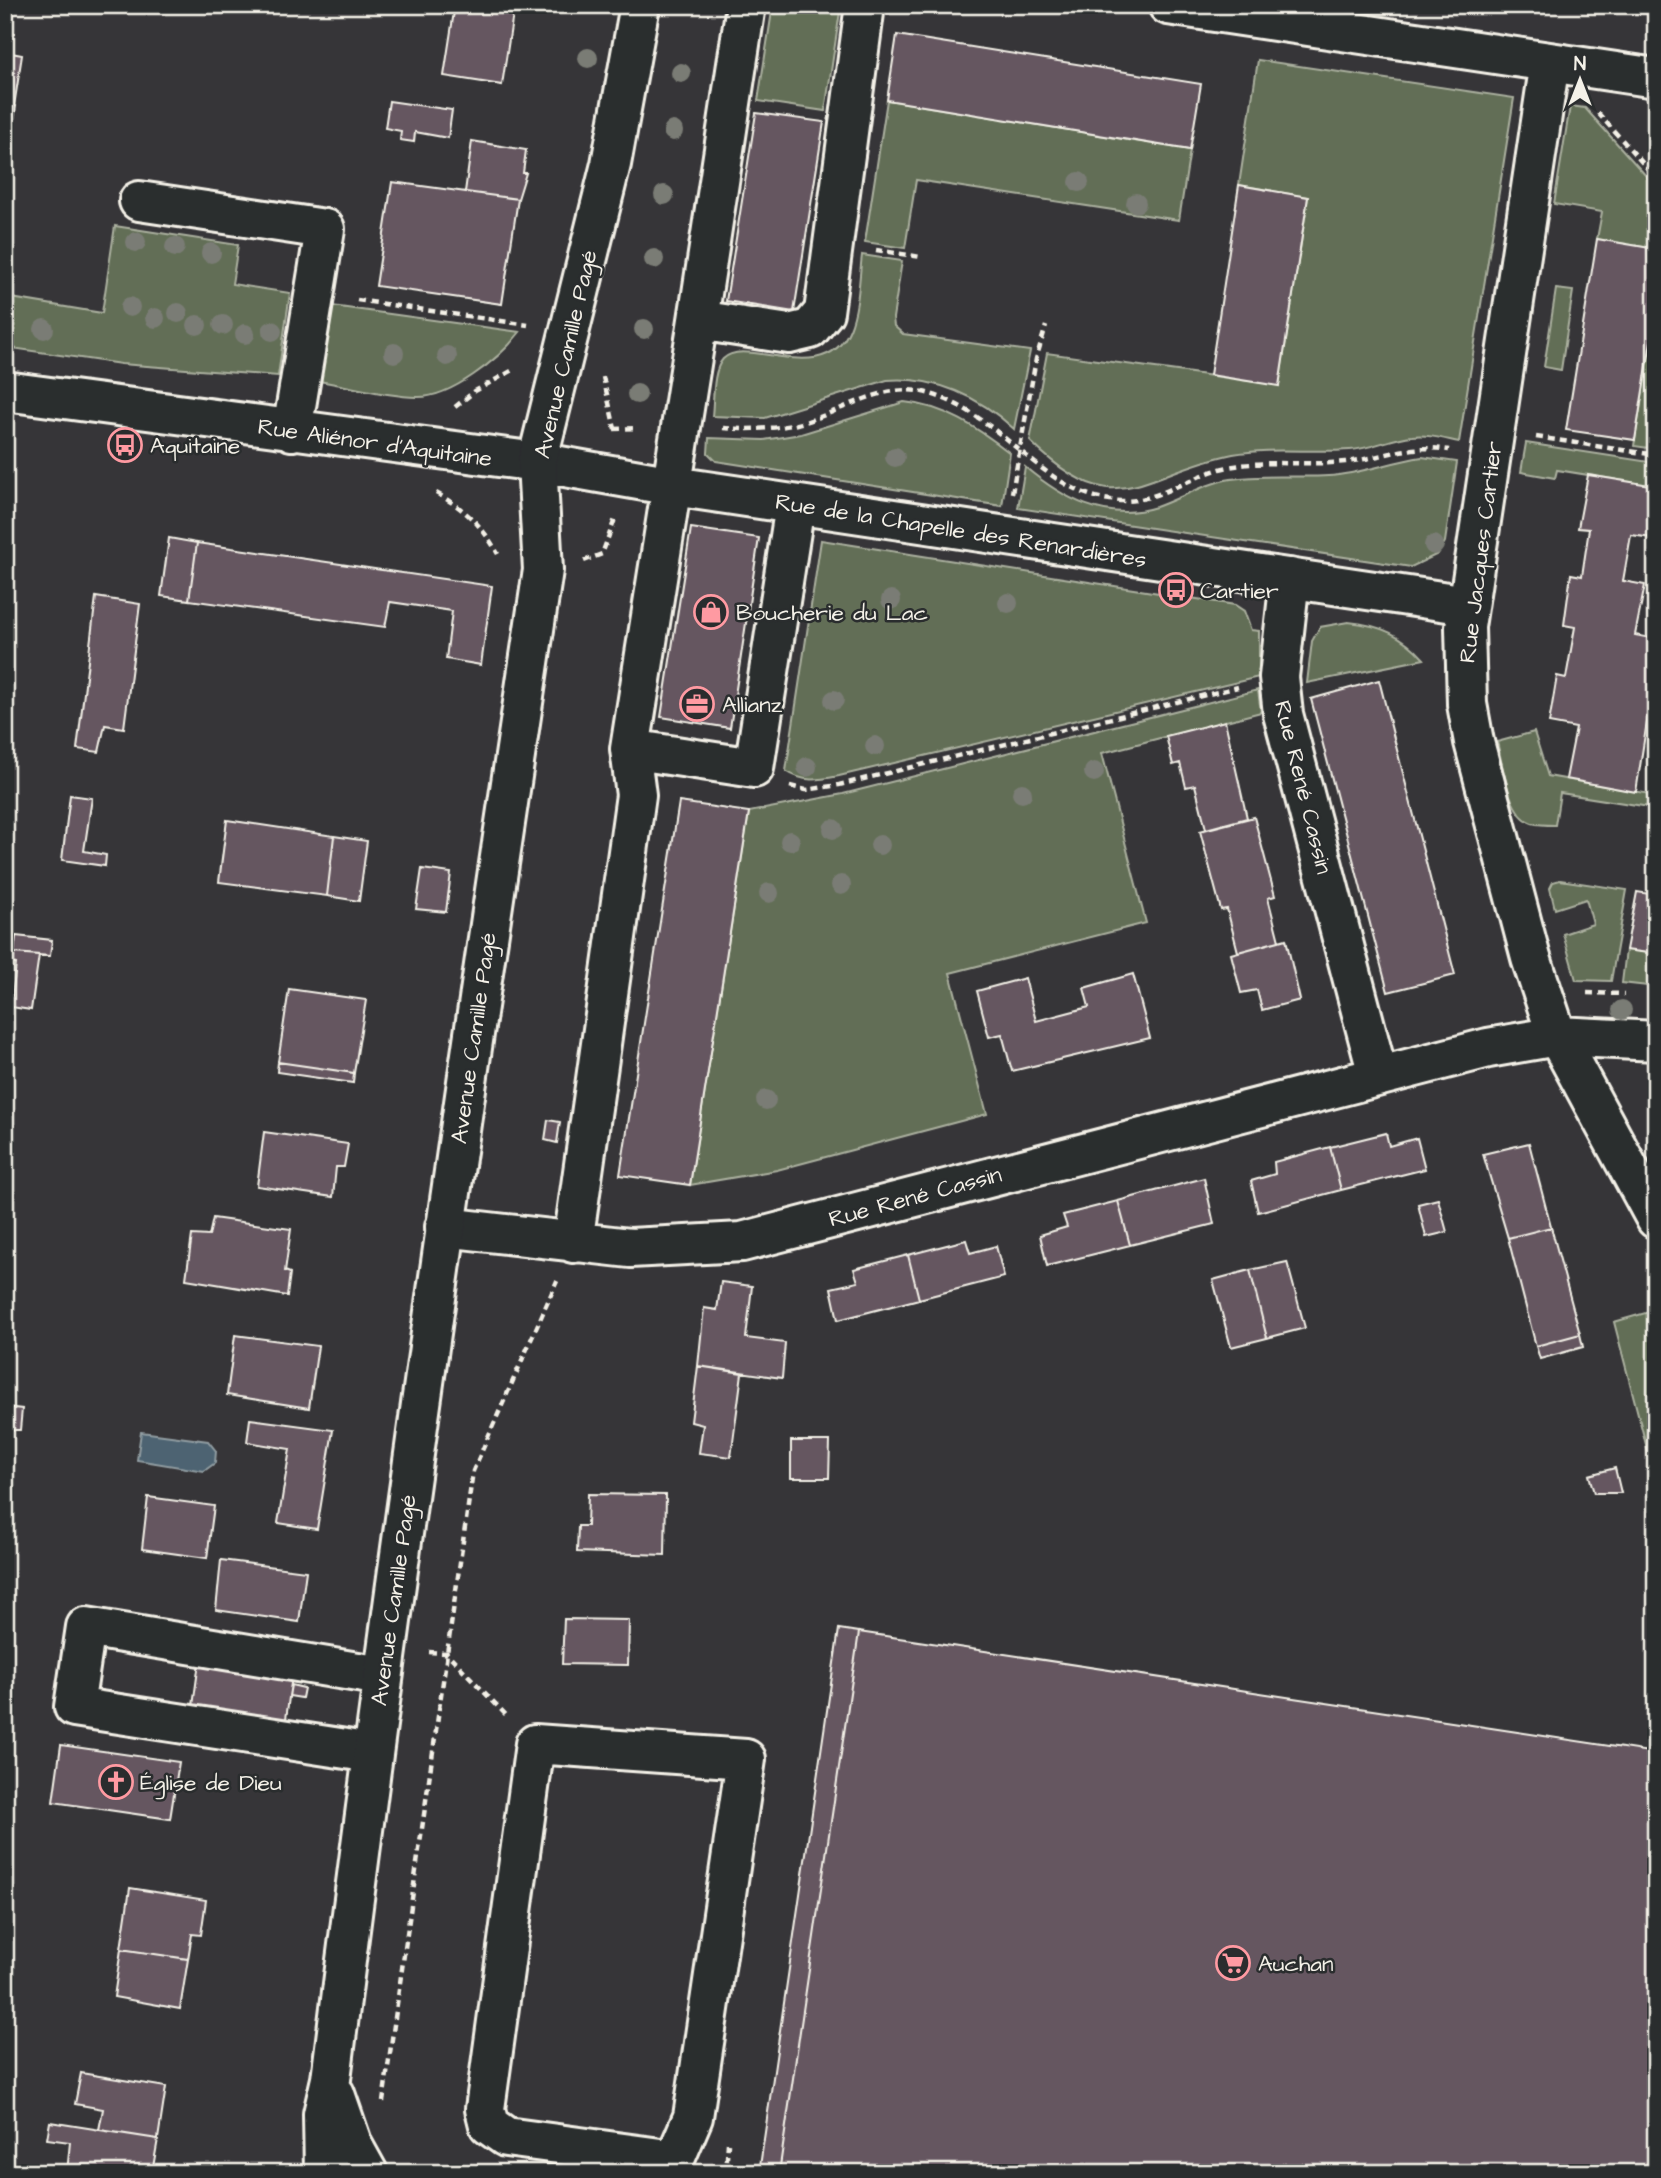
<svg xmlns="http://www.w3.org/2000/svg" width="1661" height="2178" font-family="'Architects Daughter',sans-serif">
	<rect width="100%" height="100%" fill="#363538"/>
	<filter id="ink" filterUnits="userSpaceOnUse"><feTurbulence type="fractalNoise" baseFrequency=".0143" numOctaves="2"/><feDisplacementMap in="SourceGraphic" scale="14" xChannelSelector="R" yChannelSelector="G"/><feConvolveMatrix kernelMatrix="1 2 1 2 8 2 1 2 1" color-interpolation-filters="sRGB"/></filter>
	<g filter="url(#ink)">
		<!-- green -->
		<path fill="#626e56" stroke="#abb09f" stroke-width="2" d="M773,5H841L825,111L758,101Z
			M1258,60L1514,98L1459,442C1444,439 1428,434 1412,436C1391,438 1371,449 1350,450C1311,453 1271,447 1233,454C1139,473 1117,527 1030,441L1047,353L1279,385L1308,197L1239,185Z
			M887,100L1190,150L1179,220L916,180L905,248L865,242Z
			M1570,106L1585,108L1656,187V249L1597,239L1602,212L1554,204Z
			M115,226L238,245L232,284L290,293L278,376L121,364L5,347V297L102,313Z
			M862,255L902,261L893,318L894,326L903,334L1030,351L1014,429C980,397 935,376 887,380L765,418L712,416C714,400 712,371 723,359C746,334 825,390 850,329C859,307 859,279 862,255Z
			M1556,289L1573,291L1561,370L1544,367Z
			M325,305L520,332C500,358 450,399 416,397C382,396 347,385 313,380Z
			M1656,310V449L1634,446Z
			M904,402C945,406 978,428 1010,453L1002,506L716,461L708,453L709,438L764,440L801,434Z
			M1526,443L1656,463V486L1557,470L1555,478L1521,472Z
			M1422,457L1457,462L1445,542L1438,554L1411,567L1018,508L1025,467C1062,498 1106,523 1156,507C1181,498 1206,483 1231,479C1264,474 1295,478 1328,476C1360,474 1390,462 1422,457Z
			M821,540L1235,605L1244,611L1251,630L1259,631V677L839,776C818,780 804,783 786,771Z
			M1348,622C1380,625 1403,635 1424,659L1307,683L1312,641L1320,627Z
			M1258,690L1261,712L1102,753L1146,923L950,973L987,1114L777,1170L690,1185L749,812L843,794Z
			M1534,732L1548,776L1656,795V808L1560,793L1555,825C1548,825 1539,825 1532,823C1507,814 1503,764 1497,742Z
			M1560,880L1627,890L1611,981L1576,980L1563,934L1593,924L1586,899L1555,909L1550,888L1553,882Z
			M1626,950L1656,954V987L1622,983Z
			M1656,1310V1483L1614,1322Z"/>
		<!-- water -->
		<path fill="#4d6472" stroke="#909ca1" stroke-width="2" d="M141,1432L208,1441L216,1451L215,1463L204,1471L137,1460Z"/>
		<!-- building -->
		<path fill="#655661" stroke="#f4f1e8" stroke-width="2" d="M5,5H13L6,52H5Z
			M455,5L514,7L502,85L444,76Z
			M897,35L1201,84L1190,150L887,100Z
			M6,52L22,55L14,106L5,104Z
			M389,101L452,110L448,138L415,132L414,142L400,140L401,131L385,128Z
			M5,104L16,106L8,158L5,157Z
			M756,113L824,122L794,312L726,301Z
			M472,141L526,150L523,173H526L518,199L465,192Z
			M392,182L518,199L502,304L376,286Z
			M1239,185L1308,197L1279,386L1210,375Z
			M1597,239L1656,249V310L1635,440L1566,430Z
			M1588,475L1656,486L1652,538L1631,535L1623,581L1645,585L1635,635L1656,639V664L1636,792L1566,779L1576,728L1549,723L1557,676L1566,678L1575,627L1564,625L1571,574L1582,576L1589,529L1578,528Z
			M691,528L759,538L730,728L661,717Z
			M169,538L197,543L189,600L161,596Z
			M197,543L492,586L481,665L446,659L452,611L390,602L385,627L189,600Z
			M96,597L140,604L124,728L105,725L99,752L77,749Z
			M1379,680L1455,975L1388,992L1311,699Z
			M1225,721L1247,818L1206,829L1195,785L1186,787L1180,763L1173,765L1166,736Z
			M70,795L92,798L84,851L106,855L105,866L62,860Z
			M679,802L749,812L690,1185L620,1175Z
			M1254,817L1275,896L1268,898L1279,941L1238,952L1227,909L1221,910L1200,831Z
			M227,820L334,836L327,896L219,882Z
			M334,836L367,841L359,901L327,896Z
			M422,869L451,873L446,912L416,909Z
			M1637,892L1656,895V954L1626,950Z
			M16,936L52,940L50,956L14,953Z
			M1286,939L1300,1000L1262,1010L1257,990L1241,993L1231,954Z
			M14,953L39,955L31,1010L11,1007L16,964H13Z
			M1133,974L1150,1038L1012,1071L1002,1034L989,1037L977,991L1025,978L1036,1021L1089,1007L1084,988Z
			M289,989L366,1000L354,1073L278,1062Z
			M278,1062L354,1073L353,1083L277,1072Z
			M548,1120L560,1122L557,1143L545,1140Z
			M264,1132L348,1144L344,1167H336L333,1197L257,1186Z
			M1386,1133L1389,1146L1417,1138L1425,1169L1341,1190L1330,1147Z
			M1529,1143L1551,1227L1508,1238L1483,1154Z
			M1330,1147L1341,1190L1258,1212L1251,1181L1275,1174L1274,1162Z
			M1204,1178L1214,1224L1130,1245L1118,1201Z
			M1438,1199L1447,1232L1426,1237L1418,1204Z
			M1118,1201L1130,1245L1047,1266L1040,1235L1067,1227L1063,1215Z
			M213,1218L291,1229L285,1271L290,1273L287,1296L186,1279L192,1235L209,1236Z
			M1551,1227L1580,1334L1536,1346L1508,1238Z
			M966,1240L970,1253L996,1246L1004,1277L919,1299L908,1255Z
			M908,1255L919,1299L838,1320L831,1288L858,1282L854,1269Z
			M1287,1262L1305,1328L1267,1338L1250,1270Z
			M1250,1270L1267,1338L1231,1347L1213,1280Z
			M721,1282L752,1286L746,1338L785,1343L782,1378L698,1366L704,1308L717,1310Z
			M1580,1334L1583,1347L1540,1359L1536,1346Z
			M235,1335L318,1346L309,1408L227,1395Z
			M698,1366L742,1373L731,1457L699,1453L703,1425L691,1422Z
			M5,1407L22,1409L20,1430H8L6,1452Z
			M250,1419L333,1430L317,1529L278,1523L290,1449L247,1442Z
			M791,1441H830L829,1478H791Z
			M1615,1468L1621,1493H1594L1589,1475Z
			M588,1494L666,1495L665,1555L577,1552L578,1526H587Z
			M148,1497L214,1506L207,1558L142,1549Z
			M221,1560L306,1571L299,1622L216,1610Z
			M564,1619L629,1620L628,1665L562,1664Z
			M839,1629L859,1632L779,2173H759Z
			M859,1632L1656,1753V2173H779Z
			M201,1648L292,1676L285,1726L192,1713Z
			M291,1685L304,1688L302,1698L289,1696Z
			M61,1745L179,1762L170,1819L53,1802Z
			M130,1888L206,1900L201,1935L192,1934L188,1959L121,1949Z
			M121,1949L188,1959L180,2009L114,1997Z
			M81,2073L166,2087L158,2139L99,2130L103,2109L75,2104Z
			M50,2122L158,2139L152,2173H67L70,2142L47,2139Z"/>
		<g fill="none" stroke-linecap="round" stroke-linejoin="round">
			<!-- minor casing -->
			<g stroke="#f4f1e8" stroke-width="44">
				<path id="minor" d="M746,5L698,320L789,334L810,329L824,312L865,5
					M1168,5L1656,78
					M1550,62L1465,627L1467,704L1474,742L1531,958L1557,1036L1656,1219
					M139,201L325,229L292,431
					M5,391L537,462L673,486L1468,605
					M1290,578L1279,677L1283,714L1378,1075
					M630,749L754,768L795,505
					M445,1227L630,1248L742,1242L1488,1048L1557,1036L1656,1041
					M573,1243L636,795L630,749L698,320
					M372,1753L74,1707L86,1627L382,1676
					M669,2173L693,2117L746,1759L535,1744L485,2109L489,2125L506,2137L675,2160"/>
			</g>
			<!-- major casing -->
			<g stroke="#f4f1e8" stroke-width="44">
				<path id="major" d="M335,2094L353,2146L368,2173
					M324,2173L323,2114L331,2079C394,1575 467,1072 543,570L537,462L611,164L640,5"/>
			</g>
			<!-- path -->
			<path stroke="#f4f1e8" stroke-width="4.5" stroke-dasharray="7 5" stroke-linecap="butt" d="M1598,113L1656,178
				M876,250L921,257
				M357,300L528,325
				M603,377L615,429
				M455,407L475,391L515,369
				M723,428C747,430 773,429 797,424C838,415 880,382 923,392C1004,411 1042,500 1124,501C1158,501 1191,476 1224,468C1264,459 1304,466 1345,462C1385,458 1407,443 1449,450
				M614,429L638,428
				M1536,437L1656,455
				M436,493C465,509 482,525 498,554
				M1012,493L1036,359L1046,326
				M584,561L602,554L615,519
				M790,786L806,790L839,785L1238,687
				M1587,993L1624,994
				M429,1652L447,1653L506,1715
				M383,2102L473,1471L557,1281
				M726,2173L728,2143"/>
			<!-- minor -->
			<use href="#minor" stroke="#2a2d2e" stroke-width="38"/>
			<!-- major -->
			<use href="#major" stroke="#2a2d2e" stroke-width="38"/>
		</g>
		<!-- trees -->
		<g fill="#7a7c74">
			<circle cx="588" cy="58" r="10"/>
			<circle cx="681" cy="73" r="10"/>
			<circle cx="673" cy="131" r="10"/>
			<circle cx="1079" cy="182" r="10"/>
			<circle cx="664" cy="195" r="10"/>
			<circle cx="1136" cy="203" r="10"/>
			<circle cx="136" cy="242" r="10"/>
			<circle cx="175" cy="247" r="10"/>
			<circle cx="211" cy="253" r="10"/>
			<circle cx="654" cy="259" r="10"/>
			<circle cx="130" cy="307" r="10"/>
			<circle cx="178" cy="313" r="10"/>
			<circle cx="155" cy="318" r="10"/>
			<circle cx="197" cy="325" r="10"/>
			<circle cx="223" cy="325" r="10"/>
			<circle cx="44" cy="329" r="10"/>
			<circle cx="644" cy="329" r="10"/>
			<circle cx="272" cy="331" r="10"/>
			<circle cx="245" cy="334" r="10"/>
			<circle cx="394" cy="353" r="10"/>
			<circle cx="447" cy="356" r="10"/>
			<circle cx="637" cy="394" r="10"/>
			<circle cx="895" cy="457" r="10"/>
			<circle cx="1434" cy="545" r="10"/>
			<circle cx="891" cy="600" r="10"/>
			<circle cx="1008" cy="603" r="10"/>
			<circle cx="834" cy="700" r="10"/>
			<circle cx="875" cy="746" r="10"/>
			<circle cx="807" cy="767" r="10"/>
			<circle cx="1094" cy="772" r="10"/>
			<circle cx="1022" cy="793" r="10"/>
			<circle cx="833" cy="829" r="10"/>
			<circle cx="790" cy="841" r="10"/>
			<circle cx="880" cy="845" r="10"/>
			<circle cx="841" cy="885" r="10"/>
			<circle cx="769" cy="893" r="10"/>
			<circle cx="1622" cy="1010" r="10"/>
			<circle cx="766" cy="1100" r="10"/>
		</g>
	</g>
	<!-- icons -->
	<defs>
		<g id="bus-ring" transform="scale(1.75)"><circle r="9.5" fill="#2a2d2e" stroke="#ff9aa2" stroke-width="1.5"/><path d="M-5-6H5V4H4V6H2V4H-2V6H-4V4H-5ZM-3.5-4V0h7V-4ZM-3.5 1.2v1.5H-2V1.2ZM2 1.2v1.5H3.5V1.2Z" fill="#ff9aa2"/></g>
		<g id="shop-ring" transform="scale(1.75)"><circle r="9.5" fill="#2a2d2e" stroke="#ff9aa2" stroke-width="1.5"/><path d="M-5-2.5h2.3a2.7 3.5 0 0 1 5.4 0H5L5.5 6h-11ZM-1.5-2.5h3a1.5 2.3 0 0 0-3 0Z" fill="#ff9aa2"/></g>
		<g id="office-ring" transform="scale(1.75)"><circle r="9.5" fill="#2a2d2e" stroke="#ff9aa2" stroke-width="1.5"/><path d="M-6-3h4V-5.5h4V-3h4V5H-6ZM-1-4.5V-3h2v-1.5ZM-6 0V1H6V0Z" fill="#ff9aa2"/></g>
		<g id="church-ring" transform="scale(1.75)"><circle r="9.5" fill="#2a2d2e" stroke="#ff9aa2" stroke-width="1.5"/><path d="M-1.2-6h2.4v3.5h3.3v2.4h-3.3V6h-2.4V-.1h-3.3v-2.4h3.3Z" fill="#ff9aa2"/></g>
		<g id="supermarket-ring" transform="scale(1.75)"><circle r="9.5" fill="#2a2d2e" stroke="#ff9aa2" stroke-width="1.5"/><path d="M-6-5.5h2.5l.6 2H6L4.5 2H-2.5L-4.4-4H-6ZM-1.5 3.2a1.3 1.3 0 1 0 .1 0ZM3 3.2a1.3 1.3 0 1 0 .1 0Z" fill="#ff9aa2"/></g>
	</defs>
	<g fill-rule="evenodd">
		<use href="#bus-ring" x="125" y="445"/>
		<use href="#bus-ring" x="1176" y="590"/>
		<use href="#shop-ring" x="711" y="612"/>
		<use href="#office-ring" x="697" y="704"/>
		<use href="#church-ring" x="116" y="1782"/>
		<use href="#supermarket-ring" x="1233" y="1963"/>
	</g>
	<g text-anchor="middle" stroke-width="5" stroke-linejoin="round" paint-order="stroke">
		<!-- street labels -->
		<g font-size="23" fill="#f4f1e8" stroke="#2a2d2e">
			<text transform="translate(565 354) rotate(-77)" y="8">Avenue Camille Pagé</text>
			<text transform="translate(375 442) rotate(8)" y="8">Rue Aliénor d'Aquitaine</text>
			<text transform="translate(961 530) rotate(9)" y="8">Rue de la Chapelle des Renardières</text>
			<text transform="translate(1480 552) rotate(-83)" y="8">Rue Jacques Cartier</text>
			<text transform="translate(1304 787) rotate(76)" y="8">Rue René Cassin</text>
			<text transform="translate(473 1038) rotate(-82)" y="8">Avenue Camille Pagé</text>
			<text transform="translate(915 1196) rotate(-15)" y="8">Rue René Cassin</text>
			<text transform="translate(393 1600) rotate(-82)" y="8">Avenue Camille Pagé</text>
		</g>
		<!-- poi labels -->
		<g font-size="23" fill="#f4f1e8" stroke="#2a2d2e" text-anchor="start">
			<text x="150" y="453">Aquitaine</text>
			<text x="1200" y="598">Cartier</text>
			<text x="736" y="620">Boucherie du Lac</text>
			<text x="722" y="712">Allianz</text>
			<text x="140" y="1790">Église de Dieu</text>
			<text x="1258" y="1971">Auchan</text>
		</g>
	</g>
	<!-- margin -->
	<rect width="1661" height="2178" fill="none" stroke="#2a2d2e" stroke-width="28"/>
	<rect x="14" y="14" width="1633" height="2150" fill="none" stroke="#f4f1e8" stroke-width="2.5" filter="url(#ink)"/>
	<!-- north arrow -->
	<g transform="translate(1580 80)" stroke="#2a2d2e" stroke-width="5" paint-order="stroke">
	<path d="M0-5L12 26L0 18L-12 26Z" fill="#f4f1e8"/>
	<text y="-10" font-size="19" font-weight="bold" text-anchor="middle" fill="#f4f1e8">N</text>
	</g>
</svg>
